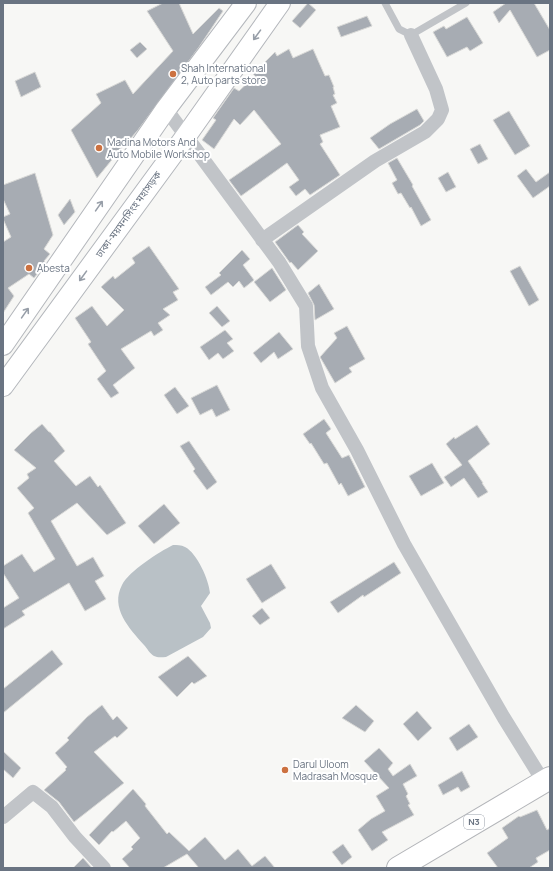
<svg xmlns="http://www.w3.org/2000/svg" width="553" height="871" font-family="Manrope,'Noto Sans Bengali',sans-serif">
	<rect width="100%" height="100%" fill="#f7f7f5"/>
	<!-- water -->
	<path fill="#b9c1c6" d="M173,545C177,545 181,545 185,547C197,553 209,580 210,593L201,606L210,623L211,628L203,637L166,657C162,657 158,658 154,656C150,654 147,648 144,645C129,628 110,608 122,585C129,571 159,552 173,545Z"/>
	<!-- building -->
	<path fill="#a7acb3" stroke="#d9d9d7" d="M163,3H179L193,34L219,8L223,11L199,47L138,130L124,146V145L97,178L71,130L101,103L96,94L125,80L133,94L173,51L147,11Z
		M308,3L316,10L300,28L292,21Z
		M506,3H534L550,30V50L537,57L510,10L499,23L493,12Z
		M367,16L372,26L341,37L337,27Z
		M467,17L483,43L470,51L467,47L447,57L433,32L444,26L446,29Z
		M140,42L147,49L137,58L130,50Z
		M289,49L293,58L313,49L325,76L329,75L334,87H333L335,94L333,95L337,103L331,106L340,127L320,135L323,142L320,144L340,175L310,195L305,189L296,196L289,187L299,180L287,163L241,196L229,180L281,144L254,110L240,125L234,119L214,149L202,140L216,120L213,118L234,88L239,91L255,76L253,74L275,52L277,56Z
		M35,72L41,87L21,97L15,81Z
		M417,109L424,121L420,125L379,149L370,138L390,124Z
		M509,111L530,146L515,155L493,120Z
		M480,144L488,159L478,164L470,149Z
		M397,158L413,185L412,186L431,220L421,226L411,207L410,208L401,193L398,194L392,183L397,180L388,163Z
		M526,169L536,182L550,172V186L533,198L517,176Z
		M448,172L456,187L446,192L438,178Z
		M35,173L53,235L44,249L50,254L44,261L46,263L34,278L29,274L8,288L14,296L3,313V242L11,237L3,219V217L10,214L3,199V185Z
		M70,199L75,212L64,225L58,215Z
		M298,225L304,232L302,234L318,251L298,270L291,262L290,263L275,242Z
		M149,246L179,289L173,292L178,300L163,309L170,315L158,323L163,330L154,336L151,331L121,349L135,368L113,385L119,393L111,398L97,379L106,371L88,344L91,342L75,318L92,306L107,326L124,310L101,287L113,276L115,279L135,263L132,258Z
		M242,250L250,259L243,265L254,280L244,288L239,281L233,287L228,282L211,295L205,287L221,275L219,273Z
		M520,266L539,300L529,306L510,271Z
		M272,268L286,290L270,302L254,282Z
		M319,284L334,309L315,320L314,305L308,293Z
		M217,306L230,321L222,327L209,313Z
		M347,326L365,359L349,368L352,372L335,383L320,357L337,338L334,333Z
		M225,330L233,339L227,343L234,351L223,359L218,353L209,360L200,347Z
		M279,332L293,349L278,359L274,352L261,363L253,353Z
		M217,385L230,410L216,417L212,409L200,415L191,398Z
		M175,387L189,406L177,414L164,395Z
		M324,419L331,429L326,433L342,458L349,455L365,487L348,496L341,483L339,485L327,463L324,464L311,443L310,444L303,434Z
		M42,424L49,432H50L65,451L54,461L76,486L90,476L98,487L100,485L126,523L107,535L77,503L51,521L77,566L93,557L104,576L95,581L106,599L85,611L69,583L22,611L25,615L3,629V608L19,598L3,573V566L22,554L34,572L55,559L28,513L34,508L17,488L29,478L27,474L36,468L14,450L31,433Z
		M477,425L490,444L468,461L483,483H482L488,492L478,498L464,478L451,487L444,477L462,465L446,444L454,437L455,439Z
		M189,441L217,482L207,490L193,471L195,469L180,446Z
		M432,463L444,483L421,496L409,476Z
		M164,504L180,523L154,544L138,526Z
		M394,562L401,573L364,597L363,595L338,613L330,602Z
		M271,564L286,588L262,603L246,579Z
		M262,608L270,618L260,625L252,616Z
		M52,650L63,664L3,713V689Z
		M188,656L207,676L194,684L192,682L177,697L158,677Z
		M102,705L113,720L117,716L128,728L117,738L115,736L94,752L124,783L74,822L59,802L44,790L66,770L65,769L67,767L55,753L69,740L67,738L87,717Z
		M356,705L374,721L365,732L342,718Z
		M417,711L432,728L418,741L403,724Z
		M469,724L478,737L457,751L449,738Z
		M379,748L393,763L388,769L393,776L410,764L417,776L403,784L408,794L406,796L410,804L408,805L414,815L382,832L388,840L372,851L358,830L371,819L385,811L376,796L389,788L364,761Z
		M3,751L21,768L13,778L3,769Z
		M462,771L470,787L461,792L458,787L443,795L438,785Z
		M133,789L146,804L145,806L167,834L169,832L189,851L205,837L225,860L238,849L252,866L265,856L275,868H199L187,854L163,868H130L122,859L133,849L131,847L140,838L126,821L113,832L112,831L99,845L89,835Z
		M537,810L547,830L550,828V850L536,858L538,862L529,868H498L487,853L508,838L502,828L519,816L520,817Z
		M343,844L352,857L342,865L332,852Z
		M83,858L92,868H73Z"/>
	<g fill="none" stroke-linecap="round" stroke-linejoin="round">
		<!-- secondary casing -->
		<g stroke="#b4b7bc" stroke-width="22">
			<path id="secondary" d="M3,345L166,109L246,3
				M3,386L186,136L280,3"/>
		</g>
		<!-- highway casing -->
		<g stroke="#b3b5b9" stroke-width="24">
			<path id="highway" d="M398,868L550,778"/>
		</g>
		<!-- lane -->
		<path stroke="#c1c4c8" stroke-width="7" d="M385,3L399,29L411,35L466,3"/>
		<!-- street -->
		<path stroke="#c1c4c8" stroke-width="14" d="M166,109L279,262L306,306L308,346L322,388L357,450L404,544L504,718L543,781
			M262,240L375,161L425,132L438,119L442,110L436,89L411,35
			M3,817L33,792L52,807L75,837L104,868"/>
		<!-- secondary -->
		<use href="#secondary" stroke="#fff" stroke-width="20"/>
		<!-- highway -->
		<use href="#highway" stroke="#fff" stroke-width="22"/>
	</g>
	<!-- one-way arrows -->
	<defs><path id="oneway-shaft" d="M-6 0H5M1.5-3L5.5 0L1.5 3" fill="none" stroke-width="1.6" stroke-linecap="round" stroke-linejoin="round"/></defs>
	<g stroke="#979ea8">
		<use href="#oneway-shaft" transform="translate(257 35) rotate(126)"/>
		<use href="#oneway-shaft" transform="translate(99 206) rotate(-55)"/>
		<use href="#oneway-shaft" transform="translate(83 276) rotate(126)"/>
		<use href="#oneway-shaft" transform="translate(25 313) rotate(-55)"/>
	</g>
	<!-- markers -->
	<g fill="#cc7140" stroke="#fff" stroke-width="1.5">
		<circle cx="173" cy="74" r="4"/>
		<circle cx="99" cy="148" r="4"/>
		<circle cx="29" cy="268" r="4"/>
		<circle cx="285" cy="770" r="4"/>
	</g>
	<g text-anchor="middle" stroke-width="4" stroke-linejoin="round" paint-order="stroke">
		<!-- shield labels -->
		<rect fill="#fff" stroke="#979ea8" stroke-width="1" x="464" y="815" width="20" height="14" rx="3"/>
		<g font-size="9" font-weight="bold" fill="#6a7482">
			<text x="474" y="825">N3</text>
		</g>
		<!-- poi labels -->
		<g font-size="10" fill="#6a7482" stroke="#fff" text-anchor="start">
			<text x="181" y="72">Shah International<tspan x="181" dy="12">2, Auto parts store</tspan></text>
			<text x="107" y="146">Madina Motors And<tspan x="107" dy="12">Auto Mobile Workshop</tspan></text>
			<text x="37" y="272">Abesta</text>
			<text x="293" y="768">Darul Uloom<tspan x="293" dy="12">Madrasah Mosque</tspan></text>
		</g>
		<!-- street labels -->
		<g font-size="10" fill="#6a7482" stroke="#fff">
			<text transform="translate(128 214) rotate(-54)" y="4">ঢাকা-ময়মনসিংহ মহাসড়ক</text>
		</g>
	</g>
	<!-- border -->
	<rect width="553" height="871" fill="none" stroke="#6a7482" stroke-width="8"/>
</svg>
